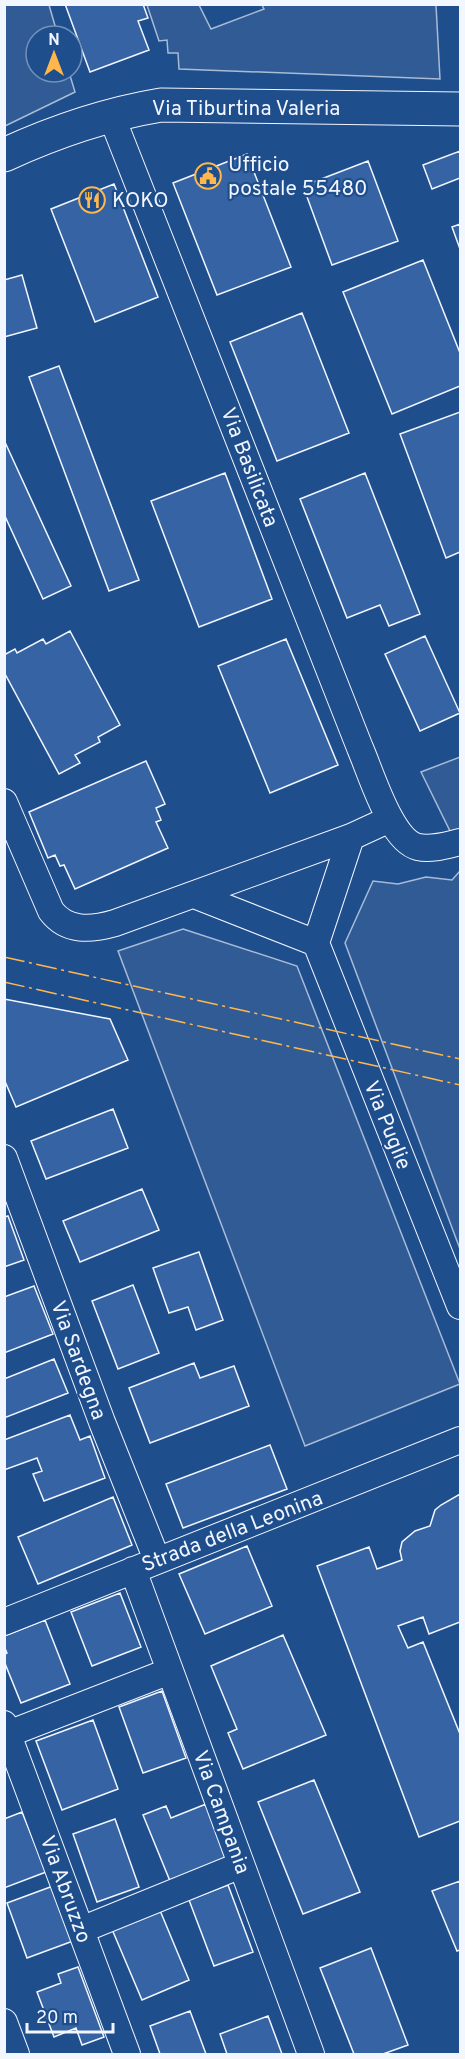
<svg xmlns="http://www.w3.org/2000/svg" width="465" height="2059" font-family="Overpass,sans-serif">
	<rect width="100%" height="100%" fill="#1f4e8c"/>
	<!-- built -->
	<path fill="#305b95" stroke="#a8bbd7" stroke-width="1.5" d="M5,4L49,5L58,36H36V72H69L75,92L5,126Z
		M147,5H199L211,29L264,9L262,5H436L440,79L179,69L178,53H168L167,40L159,41Z
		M460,757V829L451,833L421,772Z
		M460,871V1249L345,943L373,881L398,884L426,877L452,880Z
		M183,929L297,966L460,1384L305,1446L118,951Z"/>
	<!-- building -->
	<path fill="#3563a3" stroke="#f2f6ff" stroke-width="1.5" d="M65,4H143L148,18L138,21L149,50L90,72Z
		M460,151V178L432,189L423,165Z
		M247,154L291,267L217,295L173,183Z
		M368,161L398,241L332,265L303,186Z
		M114,184L158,297L95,322L51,209Z
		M460,224V249L452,227Z
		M423,260L460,353V386L392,414L343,292Z
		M22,275L37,328L4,337V280Z
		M302,313L349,433L277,461L230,342Z
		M59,366L139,580L109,591L29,377Z
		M460,412V552L446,558L400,434Z
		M4,440L71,586L43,599L4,514Z
		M225,473L272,599L199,627L151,501Z
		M365,473L420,614L389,626L380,605L347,618L300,499Z
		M70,631L120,725L98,737L100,742L75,755L80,763L59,774L4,672V655L15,649L17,653L43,639L46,644Z
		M425,636L460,713L420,731L385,654Z
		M286,639L338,765L270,793L218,666Z
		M146,761L165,804L156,808L161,820L156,822L168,848L75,889L64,865L60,866L55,855L48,858L29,812Z
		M4,999L110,1019L128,1060L16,1107L4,1079Z
		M113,1109L128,1148L46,1179L31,1141Z
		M142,1189L159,1230L80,1262L63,1221Z
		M8,1216L24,1260L4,1267V1217Z
		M199,1252L223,1320L196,1330L188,1307L169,1313L153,1268Z
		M133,1285L159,1353L118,1369L92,1301Z
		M34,1286L53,1334L4,1353V1297Z
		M54,1359L68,1393L4,1418V1379Z
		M194,1363L200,1378L234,1366L249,1406L150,1443L129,1388Z
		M70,1415L80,1440L90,1436L105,1478L44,1501L33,1474L42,1471L37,1458L4,1470V1440Z
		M270,1445L287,1489L183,1528L166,1484Z
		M460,1494V1622L429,1634L423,1617L398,1626L408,1648L423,1642L460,1734V1821L419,1837L317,1566L369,1547L377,1569L402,1560L400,1551L402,1542L415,1531L430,1526L435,1510L441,1505Z
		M113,1497L132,1545L38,1584L18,1537Z
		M247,1546L272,1606L205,1634L179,1574Z
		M120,1593L141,1647L92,1666L71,1612Z
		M45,1620L70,1684L21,1703L4,1661V1655L7,1653L4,1646V1636Z
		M283,1635L326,1735L243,1769L228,1733L237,1729L211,1666Z
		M162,1691L186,1758L143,1773L119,1707Z
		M93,1720L118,1789L62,1810L36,1741Z
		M314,1780L360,1892L303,1914L258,1802Z
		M206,1804L228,1859L170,1881L143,1815L166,1806L171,1818Z
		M22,1812L46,1872L4,1888V1819Z
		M115,1819L139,1887L97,1902L73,1834Z
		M460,1881V1950L457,1951L432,1891Z
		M228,1885L253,1952L214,1966L189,1900Z
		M53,1886L73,1941L27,1958L7,1903Z
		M159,1908L189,1980L142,2000L111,1927Z
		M371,1948L408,2045L383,2054H354L320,1968Z
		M78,1967L104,2037L82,2045L76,2028L54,2037L37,1992L61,1983L58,1974Z
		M190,2011L206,2054H160L150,2026Z
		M268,2016L282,2054H227L220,2034Z"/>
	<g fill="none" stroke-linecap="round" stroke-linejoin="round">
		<!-- minor casing -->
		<g stroke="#f2f6ff" stroke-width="28">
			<path id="minor" d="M111,115L360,748C371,773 391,841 418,847C432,850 447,845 460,842
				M4,802L51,911C67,932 91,930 115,923L351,837L390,819
				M194,895L316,943
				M316,943L460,1306
				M316,943L351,837
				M4,1158L102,1422L157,1560
				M133,1570L311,2054
				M4,1622L460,1440
				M4,1724L127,2054
				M8,1734L170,1671
				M81,1930L241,1865
				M4,2022L16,2054"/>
		</g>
		<!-- primary casing -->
		<g stroke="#f2f6ff" stroke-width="35">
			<path id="primary" d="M4,155C54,132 107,114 161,105L460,109"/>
		</g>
		<!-- minor -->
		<use href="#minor" stroke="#1f4e8c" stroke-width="26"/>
		<!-- primary -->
		<use href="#primary" stroke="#1f4e8c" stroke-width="33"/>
		<!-- power -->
		<path stroke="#ffb74d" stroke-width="1.5" stroke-dasharray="21 4.5 3 4.5" stroke-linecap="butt" d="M4,957L460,1059
			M4,982L460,1085"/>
	</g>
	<!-- icons -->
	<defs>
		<g id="civic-ring" transform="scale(1.35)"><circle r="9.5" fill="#1f4e8c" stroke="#ffb74d" stroke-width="1.5"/><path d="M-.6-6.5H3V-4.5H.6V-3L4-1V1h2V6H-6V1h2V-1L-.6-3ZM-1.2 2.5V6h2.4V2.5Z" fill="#ffb74d"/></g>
		<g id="restaurant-ring" transform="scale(1.35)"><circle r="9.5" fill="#1f4e8c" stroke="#ffb74d" stroke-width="1.5"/><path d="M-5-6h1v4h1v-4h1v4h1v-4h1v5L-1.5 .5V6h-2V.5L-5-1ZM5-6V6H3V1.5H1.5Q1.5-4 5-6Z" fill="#ffb74d"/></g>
	</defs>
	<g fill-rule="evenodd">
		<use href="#civic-ring" x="208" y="176"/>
		<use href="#restaurant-ring" x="92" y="200"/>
	</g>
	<g text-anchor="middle" stroke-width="4.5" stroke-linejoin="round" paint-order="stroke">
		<!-- street labels -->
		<g font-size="21" fill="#f2f6ff" stroke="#1f4e8c">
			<text x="246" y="115">Via Tiburtina Valeria</text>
			<text transform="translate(250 467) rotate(69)" y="7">Via Basilicata</text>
			<text transform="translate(388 1125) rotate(68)" y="7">Via Puglie</text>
			<text transform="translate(79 1360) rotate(70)" y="7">Via Sardegna</text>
			<text transform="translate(232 1531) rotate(-21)" y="7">Strada della Leonina</text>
			<text transform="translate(222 1812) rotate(70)" y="7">Via Campania</text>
			<text transform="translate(66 1889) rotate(70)" y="7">Via Abruzzo</text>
		</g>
		<!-- poi labels -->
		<g font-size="21" fill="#f2f6ff" stroke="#1f4e8c" text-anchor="start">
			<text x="228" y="171">Ufficio<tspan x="228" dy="24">postale 55480</tspan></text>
			<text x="112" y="207">KOKO</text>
		</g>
	</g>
	<!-- border -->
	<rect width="465" height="2059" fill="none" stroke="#f2f6ff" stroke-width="12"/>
	<!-- north arrow -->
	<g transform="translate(54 54)"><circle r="28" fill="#1f4e8c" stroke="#7391ba" stroke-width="1.5"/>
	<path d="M0-4.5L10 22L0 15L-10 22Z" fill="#ffb74d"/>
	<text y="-9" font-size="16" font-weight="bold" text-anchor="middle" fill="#f2f6ff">N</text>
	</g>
	<!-- scale -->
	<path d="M27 2023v9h86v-9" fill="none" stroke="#f2f6ff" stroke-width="3"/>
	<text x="36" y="2023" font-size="18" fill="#f2f6ff" stroke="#1f4e8c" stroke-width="4.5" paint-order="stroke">20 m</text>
</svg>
